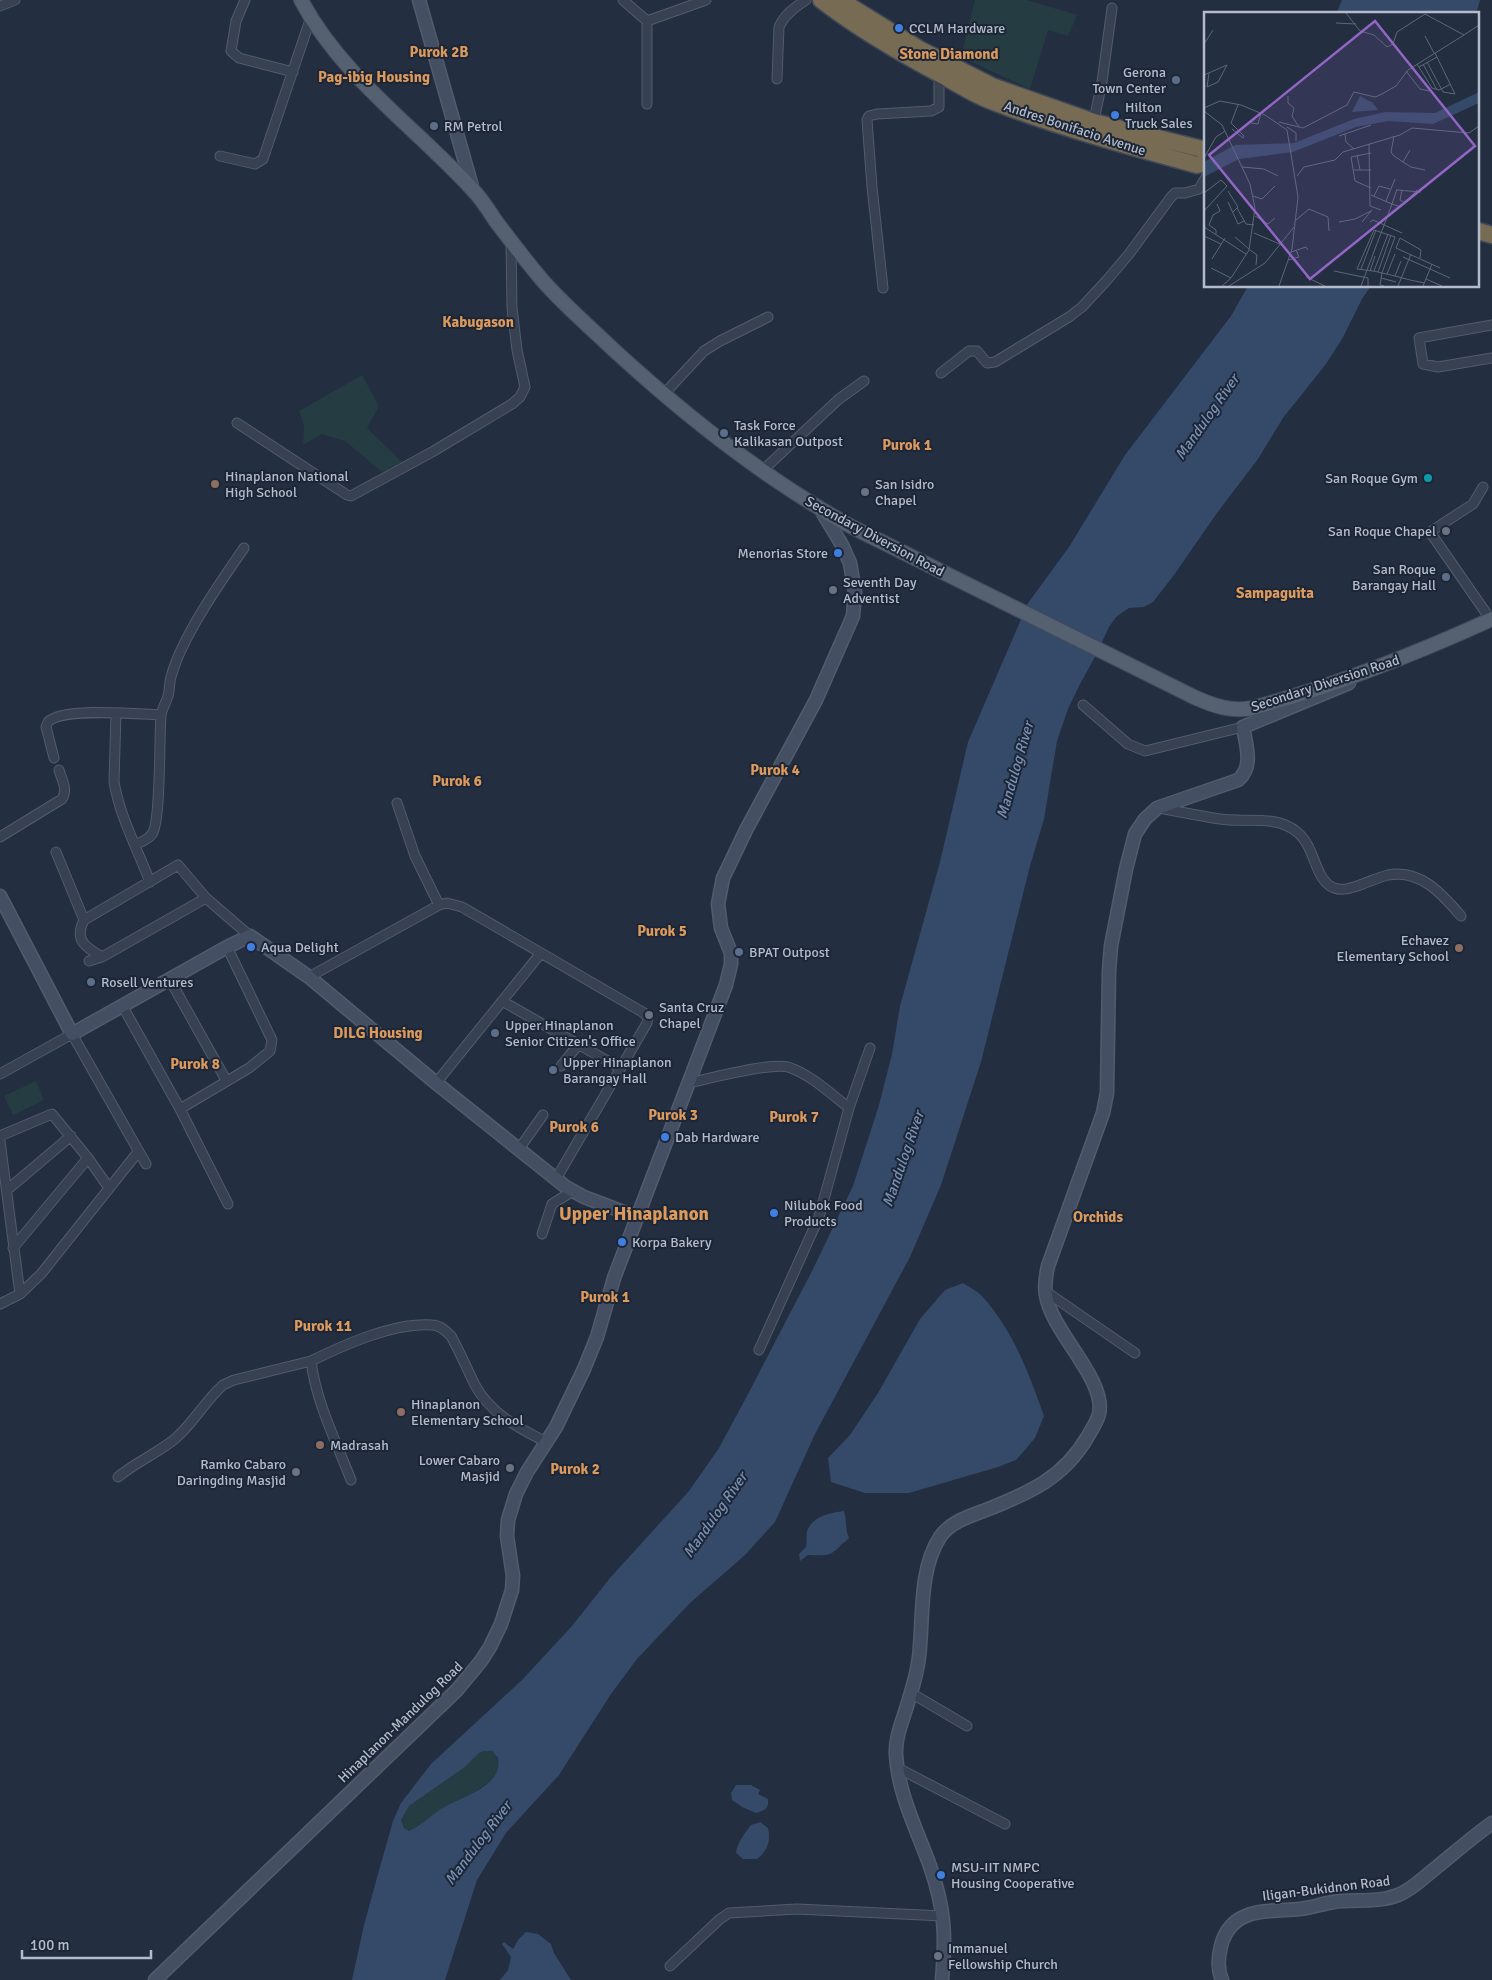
<svg xmlns="http://www.w3.org/2000/svg" width="1492" height="1980" font-family="Signika,sans-serif">
	<rect width="100%" height="100%" fill="#232e41"/>
	<!-- green -->
	<path fill="#253d42" d="M975,0H1027L1077,15L1068,36L1048,30L1030,89L961,57Z
		M362,375L379,406L367,428L402,462L382,472L345,441L322,434L303,445L304,425L299,411Z
		M36,1081L44,1100L13,1115L4,1096Z
		M488,1750C494,1752 497,1755 498,1761C502,1785 458,1798 442,1809C430,1816 422,1825 409,1831L404,1828L401,1820L409,1806L465,1767L479,1753Z"/>
	<!-- water -->
	<path fill="#354969" fill-rule="evenodd" d="M1342,0H1480L1476,14H1336Z
		M1248,286H1371L1362,299L1342,339L1326,364L1283,418L1258,459L1217,513L1174,575L1153,602L1144,607L1129,608L1116,617L1109,627L1095,657L1080,684L1068,709L1057,741L1044,819L1030,866L981,1062L941,1185L910,1257L815,1434L775,1522L745,1555L690,1603L637,1659L611,1694L559,1775L506,1833L477,1880L445,1980H352L364,1925L378,1874L393,1821L401,1803L431,1764L522,1680L572,1626L610,1578L689,1491L719,1448L748,1394L812,1271L853,1186L879,1105L892,1054L900,1006L940,862L968,742L1028,603L1069,547L1125,455L1231,316ZM484,1751H492L498,1758C499,1766 498,1772 492,1779C480,1793 457,1799 441,1809C430,1816 422,1825 409,1831L404,1828L401,1820L409,1806L465,1767L479,1753Z
		M963,1283C969,1287 977,1291 982,1296C1013,1330 1029,1374 1044,1416L1035,1438L1024,1451L1016,1460L998,1467L909,1493H865L831,1482L828,1458L850,1435L878,1393L920,1319L945,1290Z
		M844,1511C847,1520 845,1529 849,1538C846,1542 842,1543 840,1546C829,1558 824,1555 808,1555L800,1561L799,1554L806,1547C807,1543 806,1536 807,1531C813,1516 829,1513 844,1511Z
		M736,1785H751L760,1790L758,1794L768,1799C769,1809 765,1810 756,1813L742,1807L732,1800L731,1793Z
		M760,1822L768,1828C771,1841 768,1850 757,1859H743L736,1853C737,1843 745,1833 751,1825Z
		M526,1932L538,1934L551,1944L554,1953L571,1980H500L508,1970L511,1957L502,1944L504,1942L513,1949L518,1940Z"/>
	<g fill="none" stroke-linecap="round" stroke-linejoin="round">
		<!-- street casing -->
		<g stroke="#525c6b" stroke-width="11">
			<path id="street" d="M245,0L236,21L231,51L239,58L293,72
				M623,0L647,21
				M0,6L15,0
				M777,79L779,27C785,14 794,8 806,0
				M647,104V21L706,0
				M1093,125L1102,82L1112,8
				M220,156L255,164L263,159L311,17
				M883,288L872,187L867,120L869,116L877,114L931,111L939,107V75
				M1492,325L1419,338L1423,364L1438,367L1492,358
				M941,373L969,351H977L987,363L995,362L1069,317L1082,307L1107,280L1129,254L1171,197L1175,193H1185L1199,189L1206,177
				M663,395L704,351L720,341L768,317
				M237,423L347,495L351,496L432,452L512,404L520,397L525,387L517,350L512,308L511,242
				M762,471L839,399L864,381
				M1483,487L1473,504L1430,532L1491,620
				M1083,705L1128,744L1145,751L1243,727
				M116,713L114,782C120,817 137,848 150,882
				M54,758L46,727L48,722C62,707 138,714 161,715
				M397,803L415,856L439,905
				M1160,808C1180,812 1200,816 1220,819C1245,823 1276,814 1297,832C1316,847 1314,880 1334,888C1343,891 1351,888 1360,885C1369,882 1379,877 1388,875C1421,869 1442,894 1461,916
				M0,837L62,799C68,790 62,780 59,770
				M136,844C141,842 148,840 152,834C161,823 159,738 161,717C161,710 166,703 168,696C170,690 169,683 171,677C181,638 221,581 244,548
				M56,852L84,920C74,940 85,947 102,957
				M84,920L178,865L206,898L250,936
				M89,961L102,957L206,898
				M309,977L439,905L447,903L462,907L644,1013L648,1018L647,1023L556,1179
				M170,980L226,1080
				M502,1001L620,1068
				M122,1005L180,1109L228,1204
				M561,1066L578,1045
				M0,1074L72,1034L146,1164
				M436,1083L541,953
				M688,1083C708,1079 771,1062 788,1067C810,1074 831,1094 849,1108
				M180,1109L249,1068L270,1051L272,1040L227,947
				M0,1136L52,1114L88,1158L109,1188
				M0,1141L20,1294
				M519,1149L543,1115
				M7,1190L71,1136
				M542,1234L552,1204L573,1191
				M13,1248L88,1158
				M1045,1291L1135,1353
				M0,1304L20,1294L41,1274L138,1152
				M759,1350L819,1217L849,1108L870,1048
				M118,1477C136,1462 158,1453 176,1438C194,1422 205,1401 223,1385L234,1380L311,1361
				M351,1480C336,1441 316,1402 311,1361C344,1345 394,1322 432,1325C440,1325 446,1331 451,1336C460,1352 467,1369 475,1385C490,1413 518,1428 546,1442
				M911,1693L967,1726
				M898,1768L1005,1824
				M670,1966L720,1919L729,1913L797,1909L943,1916"/>
		</g>
		<!-- secondary casing -->
		<g stroke="#525c6b" stroke-width="15">
			<path id="secondary" d="M419,0L473,190
				M0,896L72,1034L227,947L250,936L309,977L436,1083L566,1187L584,1197L637,1217
				M155,1980L457,1690L481,1661L490,1647L501,1624L512,1590L513,1576L507,1536L508,1520L516,1494L527,1472L556,1427L584,1369L597,1337L614,1278L726,985L731,964V953L721,928L718,904L723,878L746,830L816,700L853,616L855,592L850,563L842,545L821,510
				M942,1980C946,1935 945,1909 930,1866C917,1830 898,1793 896,1755C895,1738 902,1722 907,1706C913,1686 919,1667 920,1646C923,1611 920,1568 940,1537C950,1522 970,1516 986,1510C1029,1493 1064,1478 1088,1436C1092,1429 1097,1422 1099,1414C1107,1380 1051,1331 1046,1295C1044,1285 1046,1275 1048,1266L1103,1113L1107,1093L1109,971L1111,946L1126,869L1135,834L1145,819L1157,808L1238,780C1254,767 1246,745 1243,727L1349,683
				M1222,1980C1217,1969 1218,1958 1221,1946C1231,1906 1269,1912 1300,1909C1311,1908 1322,1904 1333,1902C1355,1899 1378,1903 1398,1895C1411,1890 1421,1880 1432,1871C1452,1855 1471,1838 1492,1823"/>
		</g>
		<!-- primary casing -->
		<g stroke="#414a5a" stroke-width="16">
			<path id="primary" d="M301,0C341,76 415,127 472,189C481,198 488,209 495,220C510,240 526,261 543,281C565,306 591,328 615,351C688,418 766,480 854,528L1194,697C1214,706 1231,712 1252,708C1335,686 1415,654 1492,619"/>
		</g>
		<!-- highway casing -->
		<g stroke="#3f4958" stroke-width="19">
			<path id="highway" d="M821,0C860,30 903,55 947,78C961,86 975,95 991,101C1058,127 1128,146 1197,165L1206,163
				M840,0L921,50L992,86L1094,122L1206,150
				M1478,231L1492,235"/>
		</g>
		<!-- street -->
		<use href="#street" stroke="#374151" stroke-width="9"/>
		<!-- secondary -->
		<use href="#secondary" stroke="#454f64" stroke-width="12"/>
		<!-- primary -->
		<use href="#primary" stroke="#556071" stroke-width="14"/>
		<!-- highway -->
		<use href="#highway" stroke="#776b54" stroke-width="16"/>
	</g>
	<!-- markers -->
	<g fill="#3f7fe0" stroke="#1c2636" stroke-width="2">
		<circle cx="899" cy="28" r="5"/>
		<circle cx="1115" cy="115" r="5"/>
		<circle cx="838" cy="553" r="5"/>
		<circle cx="251" cy="947" r="5"/>
		<circle cx="665" cy="1137" r="5"/>
		<circle cx="774" cy="1213" r="5"/>
		<circle cx="622" cy="1242" r="5"/>
		<circle cx="941" cy="1875" r="5"/>
	</g>
	<g fill="#5c6f8a" stroke="#1c2636" stroke-width="2">
		<circle cx="1176" cy="80" r="5"/>
		<circle cx="434" cy="126" r="5"/>
		<circle cx="724" cy="433" r="5"/>
		<circle cx="1446" cy="577" r="5"/>
		<circle cx="739" cy="952" r="5"/>
		<circle cx="91" cy="982" r="5"/>
		<circle cx="495" cy="1033" r="5"/>
		<circle cx="553" cy="1070" r="5"/>
	</g>
	<circle fill="#0f9aa8" stroke="#1c2636" stroke-width="2" cx="1428" cy="478" r="5"/>
	<g fill="#8d6e63" stroke="#1c2636" stroke-width="2">
		<circle cx="215" cy="484" r="5"/>
		<circle cx="1459" cy="948" r="5"/>
		<circle cx="401" cy="1412" r="5"/>
		<circle cx="320" cy="1445" r="5"/>
	</g>
	<g fill="#6b7280" stroke="#1c2636" stroke-width="2">
		<circle cx="865" cy="492" r="5"/>
		<circle cx="1446" cy="531" r="5"/>
		<circle cx="833" cy="590" r="5"/>
		<circle cx="649" cy="1015" r="5"/>
		<circle cx="510" cy="1468" r="5"/>
		<circle cx="296" cy="1472" r="5"/>
		<circle cx="938" cy="1956" r="5"/>
	</g>
	<g text-anchor="middle" stroke-width="4" stroke-linejoin="round" paint-order="stroke">
		<!-- poi labels -->
		<g font-size="14" fill="#b4bccb" stroke="#1c2636" text-anchor="start">
			<text x="909" y="33">CCLM Hardware</text>
			<text x="1166" y="77" text-anchor="end">Gerona<tspan x="1166" dy="16">Town Center</tspan></text>
			<text x="1125" y="112">Hilton<tspan x="1125" dy="16">Truck Sales</tspan></text>
			<text x="444" y="131">RM Petrol</text>
			<text x="734" y="430">Task Force<tspan x="734" dy="16">Kalikasan Outpost</tspan></text>
			<text x="225" y="481">Hinaplanon National<tspan x="225" dy="16">High School</tspan></text>
			<text x="1418" y="483" text-anchor="end">San Roque Gym</text>
			<text x="875" y="489">San Isidro<tspan x="875" dy="16">Chapel</tspan></text>
			<text x="1436" y="536" text-anchor="end">San Roque Chapel</text>
			<text x="828" y="558" text-anchor="end">Menorias Store</text>
			<text x="1436" y="574" text-anchor="end">San Roque<tspan x="1436" dy="16">Barangay Hall</tspan></text>
			<text x="843" y="587">Seventh Day<tspan x="843" dy="16">Adventist</tspan></text>
			<text x="1449" y="945" text-anchor="end">Echavez<tspan x="1449" dy="16">Elementary School</tspan></text>
			<text x="261" y="952">Aqua Delight</text>
			<text x="749" y="957">BPAT Outpost</text>
			<text x="101" y="987">Rosell Ventures</text>
			<text x="659" y="1012">Santa Cruz<tspan x="659" dy="16">Chapel</tspan></text>
			<text x="505" y="1030">Upper Hinaplanon<tspan x="505" dy="16">Senior Citizen's Office</tspan></text>
			<text x="563" y="1067">Upper Hinaplanon<tspan x="563" dy="16">Barangay Hall</tspan></text>
			<text x="675" y="1142">Dab Hardware</text>
			<text x="784" y="1210">Nilubok Food<tspan x="784" dy="16">Products</tspan></text>
			<text x="632" y="1247">Korpa Bakery</text>
			<text x="411" y="1409">Hinaplanon<tspan x="411" dy="16">Elementary School</tspan></text>
			<text x="330" y="1450">Madrasah</text>
			<text x="500" y="1465" text-anchor="end">Lower Cabaro<tspan x="500" dy="16">Masjid</tspan></text>
			<text x="286" y="1469" text-anchor="end">Ramko Cabaro<tspan x="286" dy="16">Daringding Masjid</tspan></text>
			<text x="951" y="1872">MSU-IIT NMPC<tspan x="951" dy="16">Housing Cooperative</tspan></text>
			<text x="948" y="1953">Immanuel<tspan x="948" dy="16">Fellowship Church</tspan></text>
		</g>
		<!-- street labels -->
		<g font-size="14" fill="#b4bccb" stroke="#1c2636">
			<text transform="translate(1075 128) rotate(18)" y="5">Andres Bonifacio Avenue</text>
			<text transform="translate(875 536) rotate(28)" y="5">Secondary Diversion Road</text>
			<text transform="translate(1325 683) rotate(-18)" y="5">Secondary Diversion Road</text>
			<text transform="translate(400 1722) rotate(-44)" y="5">Hinaplanon-Mandulog Road</text>
			<text transform="translate(1326 1888) rotate(-7)" y="5">Iligan-Bukidnon Road</text>
		</g>
		<!-- neighbourhood labels -->
		<g font-size="15" font-weight="bold" fill="#dd9a5d" stroke="#1c2636">
			<text x="439" y="57">Purok 2B</text>
			<text x="949" y="59">Stone Diamond</text>
			<text x="374" y="82">Pag-ibig Housing</text>
			<text x="478" y="327">Kabugason</text>
			<text x="907" y="450">Purok 1</text>
			<text x="1275" y="598">Sampaguita</text>
			<text x="775" y="775">Purok 4</text>
			<text x="457" y="786">Purok 6</text>
			<text x="662" y="936">Purok 5</text>
			<text x="378" y="1038">DILG Housing</text>
			<text x="195" y="1069">Purok 8</text>
			<text x="673" y="1120">Purok 3</text>
			<text x="794" y="1122">Purok 7</text>
			<text x="574" y="1132">Purok 6</text>
			<text x="1098" y="1222">Orchids</text>
			<text x="605" y="1302">Purok 1</text>
			<text x="323" y="1331">Purok 11</text>
			<text x="575" y="1474">Purok 2</text>
		</g>
		<!-- water labels -->
		<g font-size="15" font-style="italic" fill="#7990b5" stroke="#1c2636">
			<text transform="translate(1207 417) rotate(-55)" y="5">Mandulog River</text>
			<text transform="translate(1015 770) rotate(-74)" y="5">Mandulog River</text>
			<text transform="translate(903 1159) rotate(-71)" y="5">Mandulog River</text>
			<text transform="translate(715 1515) rotate(-55)" y="5">Mandulog River</text>
			<text transform="translate(478 1843) rotate(-53)" y="5">Mandulog River</text>
		</g>
		<!-- district labels -->
		<g font-size="19" font-weight="bold" fill="#dd9a5d" stroke="#1c2636">
			<text x="634" y="1220">Upper Hinaplanon</text>
		</g>
	</g>
	<!-- overview -->
	<g transform="translate(1204 12)">
		<rect width="275" height="275" fill="#232e41"/>
		<path d="M275,80V91L229,112L184,109L152,115L89,140L35,147L0,165V150L31,133L90,131L150,107L181,100L231,101ZM156,84L169,91L174,98L148,100Z" fill="#354969"/>
		<path fill="none" stroke="#5d6778" stroke-width="1" d="M142,1L156,19L170,23L183,35L189,32L193,20L221,2L260,23L275,13M132,11L152,12M221,24L230,41M0,32L9,18M223,50L239,80L251,82L231,41M213,52L228,76L235,78L247,72M219,52L233,78M215,55L233,45M202,59L216,77L225,79M5,61L3,75L14,70L23,53M0,63L23,53M84,84V91L90,96L88,104L95,115M34,93L27,111L40,124M0,96L16,89L37,93L61,103L83,118L94,185L88,237L75,274M0,99L18,113L46,172L51,196L45,238L27,266L18,274M75,110L99,116L143,93L150,80L171,85L176,83L192,74L204,58L260,23M47,111L54,112L57,101M83,115L92,121V129M28,117L39,126L40,124M141,122L142,130L150,137M135,124L167,113M190,124L187,140L190,144L199,150L206,138M165,132L166,194L177,198M153,143L156,158M0,146L12,125L21,119M199,150L207,155L221,158M38,155L60,157L74,164M149,158H167M93,164L100,155L131,148L139,140L196,123L208,116L265,121L275,114M167,176L151,169L147,145L167,141M193,177L188,192L197,195L213,178M193,178L217,180M198,178L196,188L201,191M24,179L34,195L29,200M0,181L17,168L23,174L0,199M49,184L58,187L71,174M170,184L175,174L186,177M182,189L191,167M24,190L34,212L40,209M33,196L42,212L50,213M51,204L64,212L71,206M92,208L105,197L124,205L125,219M135,210L151,207L167,199M158,210L168,198M166,210L169,208L198,221M0,215L42,242M50,221L78,233M12,222V218L5,213L9,203L16,199L13,192M0,224L17,232M31,225L45,237M46,238L53,243L52,253M87,240L102,235L104,238M199,245L226,257L228,252M216,246L217,238L196,226L192,236L236,256M8,247L21,226M84,248L95,245L92,238M7,256L27,266M157,257L172,218M130,259L164,266V274M166,259L171,244M170,259L184,222M174,260L187,223M183,262L191,242M191,264L197,249M102,265L121,274M177,266L192,270M222,267L238,274M25,274L61,251L90,215M157,274L188,192L167,183M180,274L176,273L178,261L191,225L170,218L153,257L169,259L174,260L178,261L183,262L191,264L206,268L221,271M194,274L207,242M219,274L226,257L246,266"/>
		<path fill="#9266c4" fill-opacity="0.15" stroke="#9266c4" stroke-width="2.5" d="M171,9L271,134L106,267L5,143Z"/>
		<rect width="275" height="275" fill="none" stroke="#b4bccb" stroke-width="2.5"/>
	</g>
	<!-- scale -->
	<path d="M22 1950v8h129v-8" fill="none" stroke="#b4bccb" stroke-width="2.5"/>
	<text x="30" y="1950" font-size="15" fill="#b4bccb" stroke="#1c2636" stroke-width="4" paint-order="stroke">100 m</text>
</svg>
